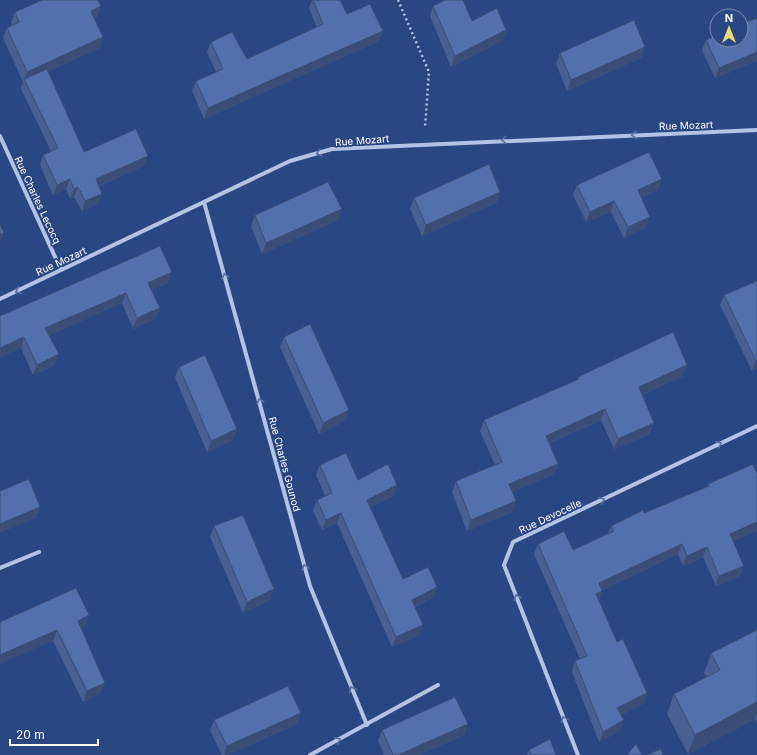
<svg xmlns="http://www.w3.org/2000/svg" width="757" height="755" font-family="Inter,sans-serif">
	<rect width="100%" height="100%" fill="#294781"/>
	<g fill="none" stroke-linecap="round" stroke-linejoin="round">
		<!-- path -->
		<path stroke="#b2c4e6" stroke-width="2.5" stroke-dasharray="2 3" stroke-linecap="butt" d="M398,0L429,72L425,127"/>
		<!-- minor -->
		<path stroke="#b2c4e6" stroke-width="4" d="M0,136L61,270
			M204,202L310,586L367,725
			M0,299L290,161L332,149L757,130
			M0,568L39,552
			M310,755L438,685
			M578,755L504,565L513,542L757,426"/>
	</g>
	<!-- wall -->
	<path fill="#476091" d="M312,0H340L347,14L379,41L204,119L192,91L196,81L216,72L207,52L211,42L247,59L317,28L309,8Z
		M101,6L97,17L95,18L100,48L48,71L84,152L144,166L99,186L102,194L98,204L82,211L74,197L70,199L66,189L53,195L40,165L43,155L51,151L21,89L23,82L3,38L7,28L12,25L11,22L15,12Z
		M433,6L472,21L506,30L503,40L451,67L430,16Z
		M757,18V61L715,78L702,50L706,40Z
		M645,47L641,58L567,91L556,64L560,53Z
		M577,185L658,190L641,198L646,228L624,238L611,212L586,222L573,195Z
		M500,192L496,203L422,236L410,209L414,198Z
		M255,215L338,220L262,254L251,226Z
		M757,281V368L752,371L720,305L724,295Z
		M168,283L152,290L156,318L133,329L122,303L49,335L55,365L33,375L21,348L0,357V316Z
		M284,337L345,421L319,434L280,347Z
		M179,367L233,440L207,452L175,378Z
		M683,376L642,395L650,434L614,449L601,420L550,443L558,464L554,474L512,492L516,501L512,512L467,531L452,492L456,481L495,465L480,431L484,420L577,380L578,377Z
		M320,465L358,480L394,495L370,507L403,579L437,587L433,597L415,607L423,625L419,635L392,647L337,523L322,530L313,511L317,500L325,496L316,475Z
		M757,473V531L733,541L740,576L716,586L703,557L683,566L678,554L602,590L599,600L617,642L644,703L621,715L620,731L599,742L572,672L575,661L580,659L534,554L538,544L573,550L608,533L611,526L644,513L707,487L708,484Z
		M214,526L270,600L243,613L210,537Z
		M0,622L85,626L81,628L101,693L83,702L53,641Z
		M757,630V724L755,719L688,754L667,714L674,694L707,677L704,673L711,653Z
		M301,713L297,724L228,755H222L210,730L214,720Z
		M468,724L464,735L419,755H384L378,741L382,730Z
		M529,750L556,755H527Z"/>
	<!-- shaded-wall -->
	<path fill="#394e76" d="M101,6L97,17L88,21L91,11Z
		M506,30L503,40L451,67L455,56Z
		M383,31L379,41L204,119L208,108Z
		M103,37L100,48L25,82L24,80L27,72Z
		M645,47L641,58L567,91L571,80Z
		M757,52V61L715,78L719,68Z
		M148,156L144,166L92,189L96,179Z
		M70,179L66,189L53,195L57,185Z
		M662,179L658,190L634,201L638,190Z
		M78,187L74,197L70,199L74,189Z
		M500,192L496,203L422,236L426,225Z
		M102,194L98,204L82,211L85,201Z
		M614,201L611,212L586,222L590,212Z
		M342,209L338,220L262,254L266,243Z
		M650,217L646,228L624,238L628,227Z
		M4,233L0,243V235Z
		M172,272L168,283L144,294L148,283Z
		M126,293L122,303L42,339L45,328Z
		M160,308L156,318L133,329L137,318Z
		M24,337L21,348L0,357V348Z
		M59,354L55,365L33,375L37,365Z
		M757,360V368L752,371L756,361Z
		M687,365L683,376L635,398L639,387Z
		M605,409L601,420L542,446L546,436Z
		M349,410L345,421L319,434L323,423Z
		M654,423L650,434L614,449L618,439Z
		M237,429L233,440L207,452L211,441Z
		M558,464L554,474L505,495L509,484Z
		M397,485L394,495L363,510L367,500Z
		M516,501L512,512L467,531L471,520Z
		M40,507L36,518L0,533V524Z
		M341,513L337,523L322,530L326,520Z
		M757,522V531L727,544L730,534Z
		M682,544L678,554L595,593L599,583Z
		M707,547L703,557L683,566L687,556Z
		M744,566L740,576L716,586L719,576Z
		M437,587L433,597L408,610L412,600Z
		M274,589L270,600L243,613L247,602Z
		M602,591L599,601L596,594Z
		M89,615L85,626L74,631L78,621Z
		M423,625L419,635L392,647L396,637Z
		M57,630L53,641L0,664V655Z
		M105,683L101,693L83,702L87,691Z
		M647,693L644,703L614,718L617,708Z
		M757,702V713L755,719L688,754L695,735Z
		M301,713L297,724L228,755H224L227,746Z
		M624,720L620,731L599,742L603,732Z
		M468,724L464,735L419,755H398Z"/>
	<!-- building -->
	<path fill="#5270a9" stroke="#394e76" d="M42,0H98L101,6L91,11L103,37L27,72L7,28L19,22L15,12Z
		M313,0H340L347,14L370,4L383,31L208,108L196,81L223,69L211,42L232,32L247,59L323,24Z
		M445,0H463L472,21L497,8L506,30L455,56L433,6Z
		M757,18V52L719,68L706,40L717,35V40H741V24Z
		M634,20L645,47L571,80L560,53Z
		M47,69L84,152L136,129L148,156L96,179L102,194L85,201L78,187L74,189L70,179L57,185L43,155L58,148L24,79Z
		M649,152L662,179L638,190L650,217L628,227L614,201L590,212L577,185Z
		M489,164L500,192L426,225L414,198Z
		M328,182L342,209L266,243L255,215Z
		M0,224L4,233L0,235Z
		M160,246L172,272L148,283L160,308L137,318L126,293L45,328L59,354L37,365L24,337L0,348V316Z
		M757,281V360L756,361L724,295Z
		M310,324L349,410L323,423L284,337Z
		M673,332L687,365L639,387L654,423L618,439L605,409L546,436L558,464L509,484L516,501L471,520L456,481L502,462L484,420L579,379L578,377Z
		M205,355L237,429L211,441L179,367Z
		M346,453L358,480L388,464L397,485L367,500L403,579L428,567L437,587L412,600L423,625L396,637L341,513L326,520L317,500L332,493L320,465Z
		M753,464L757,473V522L730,534L744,566L719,576L707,547L687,556L682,544L599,583L602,591L596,594L617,642L623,639L647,693L617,708L624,720L603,732L575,661L587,656L538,544L564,531L573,550L614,531L611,526L643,510L644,513L709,486L708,484Z
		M29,479L40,507L0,524V491Z
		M243,515L274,589L247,602L214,526Z
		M76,588L89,615L78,621L105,683L87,691L57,630L0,655V622Z
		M757,630V702L695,735L674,694L720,670L711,653Z
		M288,686L301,713L227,746L214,720Z
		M455,697L468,724L398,755H393L382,730Z
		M550,739L556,755H531L529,750Z
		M636,744L642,755H627Z
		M661,749L663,755H647Z"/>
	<!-- one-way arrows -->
	<defs><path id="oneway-chevron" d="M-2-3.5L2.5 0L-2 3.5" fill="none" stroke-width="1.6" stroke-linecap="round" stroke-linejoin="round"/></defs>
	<g stroke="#5973a4">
		<use href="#oneway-chevron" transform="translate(634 135) rotate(178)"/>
		<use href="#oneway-chevron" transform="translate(504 140) rotate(178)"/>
		<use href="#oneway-chevron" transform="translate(319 153) rotate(164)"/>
		<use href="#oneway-chevron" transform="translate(225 276) rotate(-105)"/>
		<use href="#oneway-chevron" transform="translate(18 291) rotate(155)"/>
		<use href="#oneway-chevron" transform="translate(260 401) rotate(-105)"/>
		<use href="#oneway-chevron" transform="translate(719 444) rotate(-25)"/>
		<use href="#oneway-chevron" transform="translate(602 500) rotate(-25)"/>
		<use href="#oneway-chevron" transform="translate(305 567) rotate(-105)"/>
		<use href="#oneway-chevron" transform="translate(517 597) rotate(-111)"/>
		<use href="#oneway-chevron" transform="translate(352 689) rotate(-112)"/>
		<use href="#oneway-chevron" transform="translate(564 719) rotate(-111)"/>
		<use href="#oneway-chevron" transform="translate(338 740) rotate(-28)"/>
	</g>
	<g text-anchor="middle" stroke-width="3.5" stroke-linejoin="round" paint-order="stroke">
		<!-- street labels -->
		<g font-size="10" fill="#fff" stroke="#294781">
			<text transform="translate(686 125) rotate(-2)" y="4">Rue Mozart</text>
			<text transform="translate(362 140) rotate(-4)" y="4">Rue Mozart</text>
			<text transform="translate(38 200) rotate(65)" y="4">Rue Charles Lecocq</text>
			<text transform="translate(61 261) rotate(-25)" y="4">Rue Mozart</text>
			<text transform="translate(285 464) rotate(75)" y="4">Rue Charles Gounod</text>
			<text transform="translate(550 516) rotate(-25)" y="4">Rue Devocelle</text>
		</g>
	</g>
	<!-- north arrow -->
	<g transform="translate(729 28)"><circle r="19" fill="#294781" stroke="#7f91b3"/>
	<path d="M0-3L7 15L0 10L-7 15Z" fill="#ecd779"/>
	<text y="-6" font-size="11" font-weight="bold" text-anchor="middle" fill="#ffffff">N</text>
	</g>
	<!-- scale -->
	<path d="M10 739v6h88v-6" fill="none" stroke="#ffffff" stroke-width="2"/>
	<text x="16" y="739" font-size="12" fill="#ffffff" stroke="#294781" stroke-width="3" paint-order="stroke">20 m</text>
</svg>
